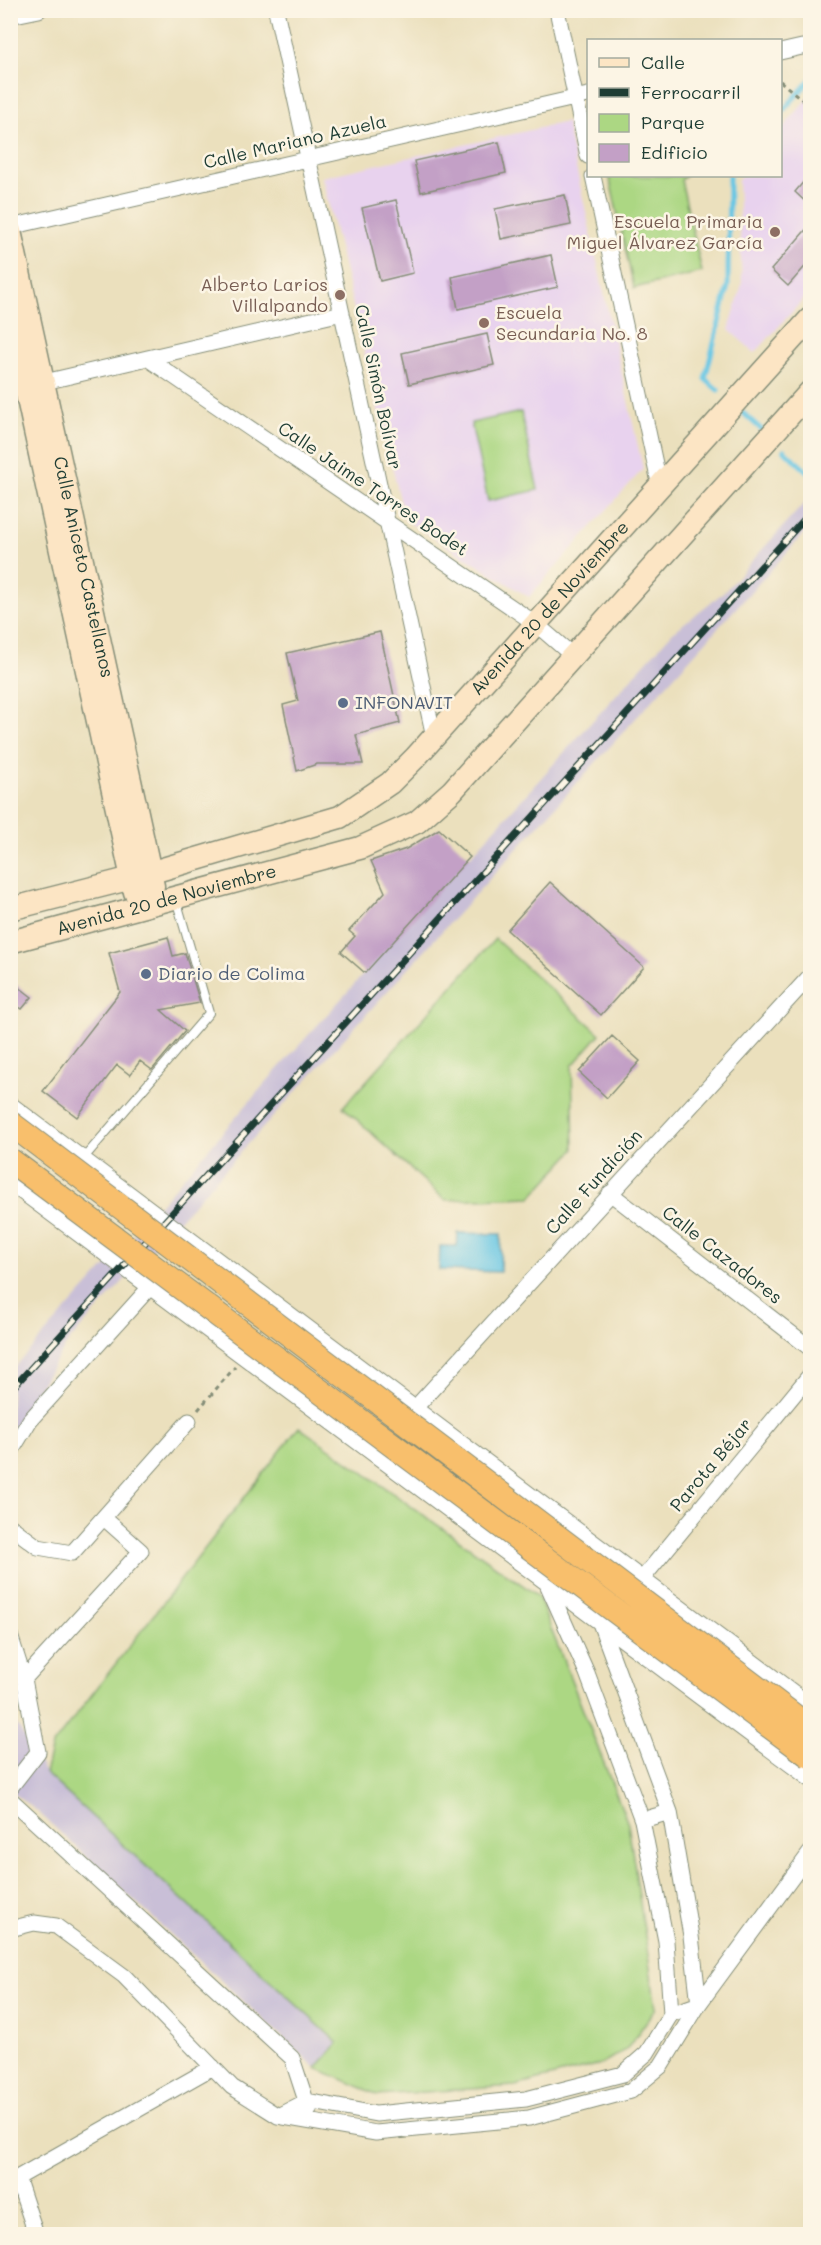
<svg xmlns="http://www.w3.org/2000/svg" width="821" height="2245" font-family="Mali,sans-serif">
	<rect width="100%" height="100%" fill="#fcf5e5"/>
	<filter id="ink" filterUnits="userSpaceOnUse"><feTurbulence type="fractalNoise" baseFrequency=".0167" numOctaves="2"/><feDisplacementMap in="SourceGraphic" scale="12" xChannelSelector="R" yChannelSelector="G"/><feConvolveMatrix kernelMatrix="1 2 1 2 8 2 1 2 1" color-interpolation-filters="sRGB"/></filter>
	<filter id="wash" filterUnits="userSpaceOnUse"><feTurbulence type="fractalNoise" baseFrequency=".008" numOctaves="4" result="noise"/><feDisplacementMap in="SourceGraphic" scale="24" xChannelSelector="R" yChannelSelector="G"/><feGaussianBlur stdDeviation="1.35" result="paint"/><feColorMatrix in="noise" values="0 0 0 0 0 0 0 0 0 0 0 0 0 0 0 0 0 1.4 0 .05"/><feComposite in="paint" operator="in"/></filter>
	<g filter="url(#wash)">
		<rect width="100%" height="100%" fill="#ebe0bd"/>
		<!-- built -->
		<path fill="#e8d2ee" d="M810,96V292L755,353L729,330L742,284L738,179L742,176H780L781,130Z
			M566,122L643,469L529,597L405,520L322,177Z"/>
		<!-- industrial -->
		<path fill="#c9bfd7" d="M810,497V527L68,1342L11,1432V1371L110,1262L276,1071L673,632L724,592Z
			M10,1700L16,1723L45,1773L338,2044L316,2068L38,1812L11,1791Z"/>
		<!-- green -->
		<path fill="#acd783" stroke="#668a5c" stroke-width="1.5" d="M609,176H686L681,180L702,272L634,288Z
			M521,412L538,490L488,501L471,423Z
			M495,939L600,1034L572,1066L574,1150L531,1197L445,1200L343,1107Z
			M299,1427L538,1596L628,1824L656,2008L627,2049L601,2064L515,2086L378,2095L316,2068L338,2043L45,1773L52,1746Z"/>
		<!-- water -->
		<path fill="#66c6e4" stroke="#42828c" stroke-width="1.5" d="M458,1233L501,1234L500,1272L439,1270L440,1246H457Z"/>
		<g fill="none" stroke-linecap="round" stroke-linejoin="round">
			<!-- stream -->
			<path stroke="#66c6e4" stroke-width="5" d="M780,114L810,80
				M718,390L705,379L728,286L729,176
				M742,412L763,431
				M784,450L810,474"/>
		</g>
		<g id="blocks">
			<!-- building -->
			<path fill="#c3a0c6" d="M499,142L506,173L421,192L414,161Z
				M810,174V206L795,192Z
				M565,195L571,225L501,239L495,209Z
				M396,200L413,273L380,281L362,208Z
				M810,225V261L788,286L771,270Z
				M551,255L558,287L458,309L452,277Z
				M487,334L494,365L409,384L402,353Z
				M380,632L400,723L356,735L363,764H317L297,771L283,705L298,701L287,653Z
				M439,829L470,857L365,973L341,952L355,936L349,931L385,892L371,861L406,849Z
				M550,882L644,967L601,1015L507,930Z
				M168,937L173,956L185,953L200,1003L161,1010L185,1031L152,1070L140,1061L130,1075L117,1065L77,1117L43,1091L120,992L109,953Z
				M10,980L32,997L22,1009L10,1001Z
				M612,1036L640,1061L607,1098L579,1072Z"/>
		</g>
	</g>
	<g filter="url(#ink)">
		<use href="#blocks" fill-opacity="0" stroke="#858e78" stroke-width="1.5"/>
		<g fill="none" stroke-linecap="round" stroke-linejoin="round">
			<!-- lane casing -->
			<g stroke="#858e78" stroke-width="10">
				<path id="lane" d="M83,1159L209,1013L176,899"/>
			</g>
			<!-- street casing -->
			<g stroke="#858e78" stroke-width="17">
				<path id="street" d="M276,10L434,737
					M557,10L588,156
					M10,16L39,10
					M780,52L802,47
					M593,176L660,487
					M10,227L588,95
					M147,358L536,624L573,656
					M10,390L342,313
					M10,1104L810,1705
					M10,1183L810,1779
					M610,1193L810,1348
					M415,1408L810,976
					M10,1453L30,1420L151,1286
					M10,1526L38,1547L72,1553L189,1421
					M642,1579L810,1375
					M10,1635L24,1679L38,1752L10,1788
					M24,1679L141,1551L104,1518
					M10,1799L292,2058L309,2110
					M642,1820L670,1812
					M10,1929L34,1923L56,1926L124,1976L232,2087L278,2116L376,2133L529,2118L631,2091L661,2066L699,2004L691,1936L670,1812L600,1623
					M671,2014L699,2004L810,1853
					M278,2116L307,2101L376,2114L526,2099L623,2074L647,2053L671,2014L666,1941L642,1820L587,1673L548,1586
					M18,2180L36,2234
					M10,2182L213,2067"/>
			</g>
			<!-- secondary casing -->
			<g stroke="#858e78" stroke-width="25">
				<g id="secondary">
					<path id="s1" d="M10,231L153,886"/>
					<path d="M10,316L135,892"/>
					<path id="s2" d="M10,909L132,878L340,817L390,783L415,758L810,319"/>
					<path id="s3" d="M10,942L360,848L417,822L452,791L810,392"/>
				</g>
			</g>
			<!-- path -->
			<path stroke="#858e78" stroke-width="3" stroke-dasharray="4.5 4.5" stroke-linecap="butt" d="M780,81L805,102
				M198,1410L235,1367"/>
			<!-- lane -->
			<use href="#lane" stroke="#fff" stroke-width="8"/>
			<!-- street -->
			<use href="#street" stroke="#fff" stroke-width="15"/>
			<!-- secondary -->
			<use href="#secondary" stroke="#fce5c4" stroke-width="22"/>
			<!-- rail casing -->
			<g stroke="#1f3d34" stroke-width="7">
				<path id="rail" d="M10,1391L810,513"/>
			</g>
			<!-- rail -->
			<use href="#rail" stroke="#fcf5e5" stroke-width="4.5" stroke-dasharray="14" stroke-linecap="butt"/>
			<!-- primary-bridge casing -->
			<g stroke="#858e78" stroke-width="26" stroke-linecap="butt">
				<path id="primary-bridge" d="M10,1123L810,1728
					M10,1160L810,1756"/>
			</g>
			<!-- primary-bridge -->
			<use href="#primary-bridge" stroke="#f8bf6c" stroke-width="24"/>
		</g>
	</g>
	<!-- markers -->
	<g fill="#8d6e63" stroke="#fcf5e5" stroke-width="2">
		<circle cx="775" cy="232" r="6"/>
		<circle cx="340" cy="295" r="6"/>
		<circle cx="484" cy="323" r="6"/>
	</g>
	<g fill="#5c6f8a" stroke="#fcf5e5" stroke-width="2">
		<circle cx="343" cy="703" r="6"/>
		<circle cx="146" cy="974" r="6"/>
	</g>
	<g text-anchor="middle" stroke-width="5" stroke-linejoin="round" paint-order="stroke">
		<!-- street labels -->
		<g font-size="18" fill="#1f3d34" stroke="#fcf5e5">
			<text transform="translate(295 142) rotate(-13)" y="6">Calle Mariano Azuela</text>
			<text transform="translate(378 387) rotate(78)" y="6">Calle Simón Bolívar</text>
			<text transform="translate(373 489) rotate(34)" y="6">Calle Jaime Torres Bodet</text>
			<text dy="6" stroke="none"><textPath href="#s1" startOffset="344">Calle Aniceto Castellanos</textPath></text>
			<text dy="6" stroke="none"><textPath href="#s2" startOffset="640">Avenida 20 de Noviembre</textPath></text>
			<text dy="6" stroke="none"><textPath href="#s3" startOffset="162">Avenida 20 de Noviembre</textPath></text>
			<text transform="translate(594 1182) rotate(-48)" y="6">Calle Fundición</text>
			<text transform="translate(722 1255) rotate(38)" y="6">Calle Cazadores</text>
			<text transform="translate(711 1465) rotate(-50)" y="6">Parota Béjar</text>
		</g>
		<!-- education labels -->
		<g font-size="18" fill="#785e54" stroke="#fcf5e5" text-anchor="end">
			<text x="763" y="228">Escuela Primaria<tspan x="763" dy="21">Miguel Álvarez García</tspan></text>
			<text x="328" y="291">Alberto Larios<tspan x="328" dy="21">Villalpando</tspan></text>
			<text x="496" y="319" text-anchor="start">Escuela<tspan x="496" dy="21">Secundaria No. 8</tspan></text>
		</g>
		<!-- service labels -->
		<g font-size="18" fill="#4e5e75" stroke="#fcf5e5" text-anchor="start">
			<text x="355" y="709">INFONAVIT</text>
			<text x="158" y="980">Diario de Colima</text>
		</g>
	</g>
	<!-- margin -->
	<rect width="821" height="2245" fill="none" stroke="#fcf5e5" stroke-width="36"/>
	<!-- legend -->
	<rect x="587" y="39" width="195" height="138" fill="#fcf5e5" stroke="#a4ab9e" stroke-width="1.5"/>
	<rect x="599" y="58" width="30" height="9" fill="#fce5c4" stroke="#a4ab9e" stroke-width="1.5"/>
	<text x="641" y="69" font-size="18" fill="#1f3d34">Calle</text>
	<rect x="599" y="88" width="30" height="9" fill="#1f3d34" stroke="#a4ab9e" stroke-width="1.5"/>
	<text x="641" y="99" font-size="18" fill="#1f3d34">Ferrocarril</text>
	<rect x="599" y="114" width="30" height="18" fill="#acd783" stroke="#a4ab9e" stroke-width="1.5"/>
	<text x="641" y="129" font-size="18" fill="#1f3d34">Parque</text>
	<rect x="599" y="144" width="30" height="18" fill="#c3a0c6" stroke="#a4ab9e" stroke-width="1.5"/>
	<text x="641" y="159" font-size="18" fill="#1f3d34">Edificio</text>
</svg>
